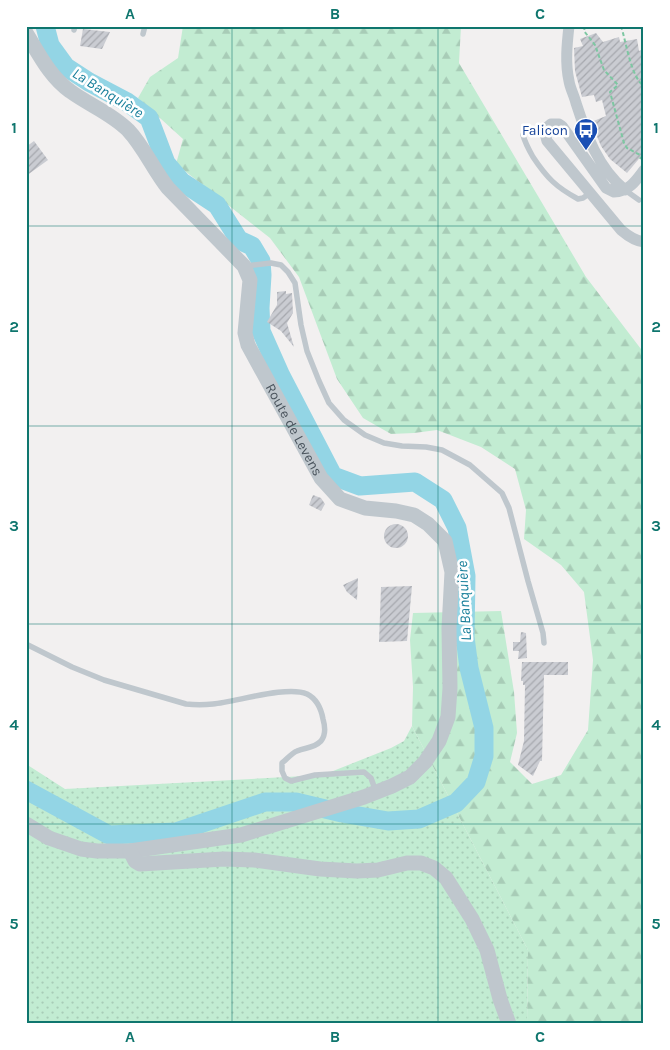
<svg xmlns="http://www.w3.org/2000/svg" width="670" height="1050" font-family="Karla,sans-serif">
	<defs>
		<pattern id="grass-dots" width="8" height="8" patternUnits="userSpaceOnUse" patternTransform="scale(1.25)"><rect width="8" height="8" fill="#c2ecd2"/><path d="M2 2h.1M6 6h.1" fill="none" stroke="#a8ccb7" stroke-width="1.8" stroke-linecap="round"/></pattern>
		<pattern id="forest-firs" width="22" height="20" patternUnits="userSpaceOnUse" patternTransform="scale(1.25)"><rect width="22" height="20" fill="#c2ecd2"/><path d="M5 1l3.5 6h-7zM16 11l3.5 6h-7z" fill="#a8ccb7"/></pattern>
		<pattern id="building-hatch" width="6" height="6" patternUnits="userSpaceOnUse" patternTransform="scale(1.25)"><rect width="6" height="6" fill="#caccd2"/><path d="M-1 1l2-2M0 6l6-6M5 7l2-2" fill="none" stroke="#a6a8ae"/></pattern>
	</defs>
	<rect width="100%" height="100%" fill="#f2f0f0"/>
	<!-- grass -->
	<path fill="url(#grass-dots)" d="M412,726L528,950L527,1024H26V764L65,789L323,775L391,748L404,741Z"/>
	<!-- forest -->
	<path fill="url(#forest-firs)" d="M183,26H461L459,63L586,277L644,353V1024H527L528,950L412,726L413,687L410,640L413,613L501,611L514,692L517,733L510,762L532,784L561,775L588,730L593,660L584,592L561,565L524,539L526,510L515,469L481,447L437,430L414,433L391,434L363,418L337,379L299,277L270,238L176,164L183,139L138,98L150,77L178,58Z"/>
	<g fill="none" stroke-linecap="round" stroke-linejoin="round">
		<!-- river -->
		<path stroke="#93d5e5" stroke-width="19" d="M26,790L109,835L176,832L265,802H296L342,813L388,821L419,819L456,803L476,782L484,756V728L469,668L465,637L466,576L457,528L443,500L415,482L360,486L333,476L281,376L261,331L260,308L262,275L261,261L252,246L239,240L217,205L182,182L166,163L149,118L127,102L89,82L66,67L50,45L45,26"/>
	</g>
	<!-- building -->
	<path fill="url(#building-hatch)" d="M83,29L110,32L102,49L80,46Z
		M596,33L603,42L619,37L620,42L637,39L639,51L644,49V151L638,160L627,173L610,159L601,146L591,122L606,116L602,100L596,102L594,95L582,97L575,71L574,48L583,46L580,39Z
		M34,141L48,160L26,176V147Z
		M286,291V294L292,293L293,313L287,323L294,347L281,331L267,322L277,305V292Z
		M313,495L321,498L325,504L321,511L309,505Z
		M384 536a12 12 0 1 1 24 0a12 12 0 1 1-24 0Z
		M358,578L357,600L347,592L343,585Z
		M412,586L407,641L379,642L381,587Z
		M521,632L526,633L527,658L518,659L519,651H513V642H520Z
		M522,662H568V675H544L542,761H540L533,776L518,765L524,741L525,685H523V681H521Z"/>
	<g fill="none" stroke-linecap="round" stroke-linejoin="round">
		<!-- path -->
		<path stroke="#7dc7a2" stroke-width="2" stroke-dasharray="4 2.5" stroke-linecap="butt" d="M585,26L584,31L595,45L604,70L618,85L610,92L624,143L627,148L642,156L639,160
			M621,26C626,41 631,78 644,86"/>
		<!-- service -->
		<path stroke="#bfc7cd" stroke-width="5.5" d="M74,30L75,26
			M143,34L145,26
			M523,135C525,143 529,150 533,157C547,178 556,187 578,199L583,198L590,193
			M625,190L639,200
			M245,266L271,263L281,265L288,272L295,283L301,325L307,351L319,381L329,403L344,420L365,435L384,443L402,446L426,447L442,450L470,465L502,493L509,508L528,581L543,633L544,643
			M26,644L72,667L104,680L186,704C195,705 204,705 213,704C236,702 287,685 307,694C317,699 321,708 323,719C325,726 326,735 321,741C313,749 306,747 297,751C292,753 287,759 282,763V771L285,778L291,781L315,775L364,772L371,778L376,792"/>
		<!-- minor -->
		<path stroke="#bfc7cd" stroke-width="11" d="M569,26C567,44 565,63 569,81C570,88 574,95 576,103C586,134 598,168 625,190
			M644,170C636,181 628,192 614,192L606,188L562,126L559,124H551L544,130L547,141L621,230C628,236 635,241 644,242"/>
		<!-- tertiary -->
		<g stroke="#bfc7cd" stroke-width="15">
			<path id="s1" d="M26,33C39,54 50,77 70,91C89,105 111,113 128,130C144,147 153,169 168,188L244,266L250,280L245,333L248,345L321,478L340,499L365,508L396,511L414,515L428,524L445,541L452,572L449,628L450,688L448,717L439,741L425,762L410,777L392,786L364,797L241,835L130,851H97L81,849L49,838L26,824"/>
			<path d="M130,851L135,861L140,864L224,859L254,860L320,869L357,871L378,870L407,863H421L434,868L446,878L472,919L487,950L500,999L509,1024"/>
		</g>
	</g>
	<!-- grid -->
	<path fill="none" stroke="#0f766e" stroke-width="1" stroke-opacity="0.55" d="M232,26V1024M438,26V1024M26,226H644M26,426H644M26,624H644M26,824H644"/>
	<!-- icons -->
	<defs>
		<g id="bus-pin" transform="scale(1.25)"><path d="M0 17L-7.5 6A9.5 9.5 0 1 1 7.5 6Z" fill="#1a4fb4" stroke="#fff"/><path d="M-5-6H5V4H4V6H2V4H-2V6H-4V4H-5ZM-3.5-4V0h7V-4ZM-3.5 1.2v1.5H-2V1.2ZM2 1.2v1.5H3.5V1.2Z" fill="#fff"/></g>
	</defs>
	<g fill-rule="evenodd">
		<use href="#bus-pin" x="586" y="130"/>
	</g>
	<g text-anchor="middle" stroke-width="5" stroke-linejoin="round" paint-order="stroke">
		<!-- transit labels -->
		<g font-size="14" fill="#164399" stroke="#fff" text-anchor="end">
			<text x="568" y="135">Falicon</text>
		</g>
		<!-- street labels -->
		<g font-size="14" fill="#49535c" stroke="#fff">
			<text dy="5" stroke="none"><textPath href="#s1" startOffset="500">Route de Levens</textPath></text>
		</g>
		<!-- water labels -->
		<g font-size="15" font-style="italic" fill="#187f9a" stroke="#fff">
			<text transform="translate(108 93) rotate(32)" y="5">La Banquière</text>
			<text transform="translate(464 601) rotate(-93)" y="5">La Banquière</text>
		</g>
	</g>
	<!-- border -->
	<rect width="670" height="1050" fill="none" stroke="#ffffff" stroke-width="55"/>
	<rect x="28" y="28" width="614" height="994" fill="none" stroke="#0f766e" stroke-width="2"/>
	<g font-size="16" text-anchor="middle" font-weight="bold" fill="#0f766e">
		<text x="130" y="19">A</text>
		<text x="335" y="19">B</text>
		<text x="540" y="19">C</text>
		<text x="14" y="133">1</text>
		<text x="656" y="133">1</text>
		<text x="14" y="332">2</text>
		<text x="656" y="332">2</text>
		<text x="14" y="531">3</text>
		<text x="656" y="531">3</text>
		<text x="14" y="730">4</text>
		<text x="656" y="730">4</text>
		<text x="14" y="929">5</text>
		<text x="656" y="929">5</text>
		<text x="130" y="1042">A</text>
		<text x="335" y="1042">B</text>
		<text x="540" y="1042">C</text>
	</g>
</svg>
